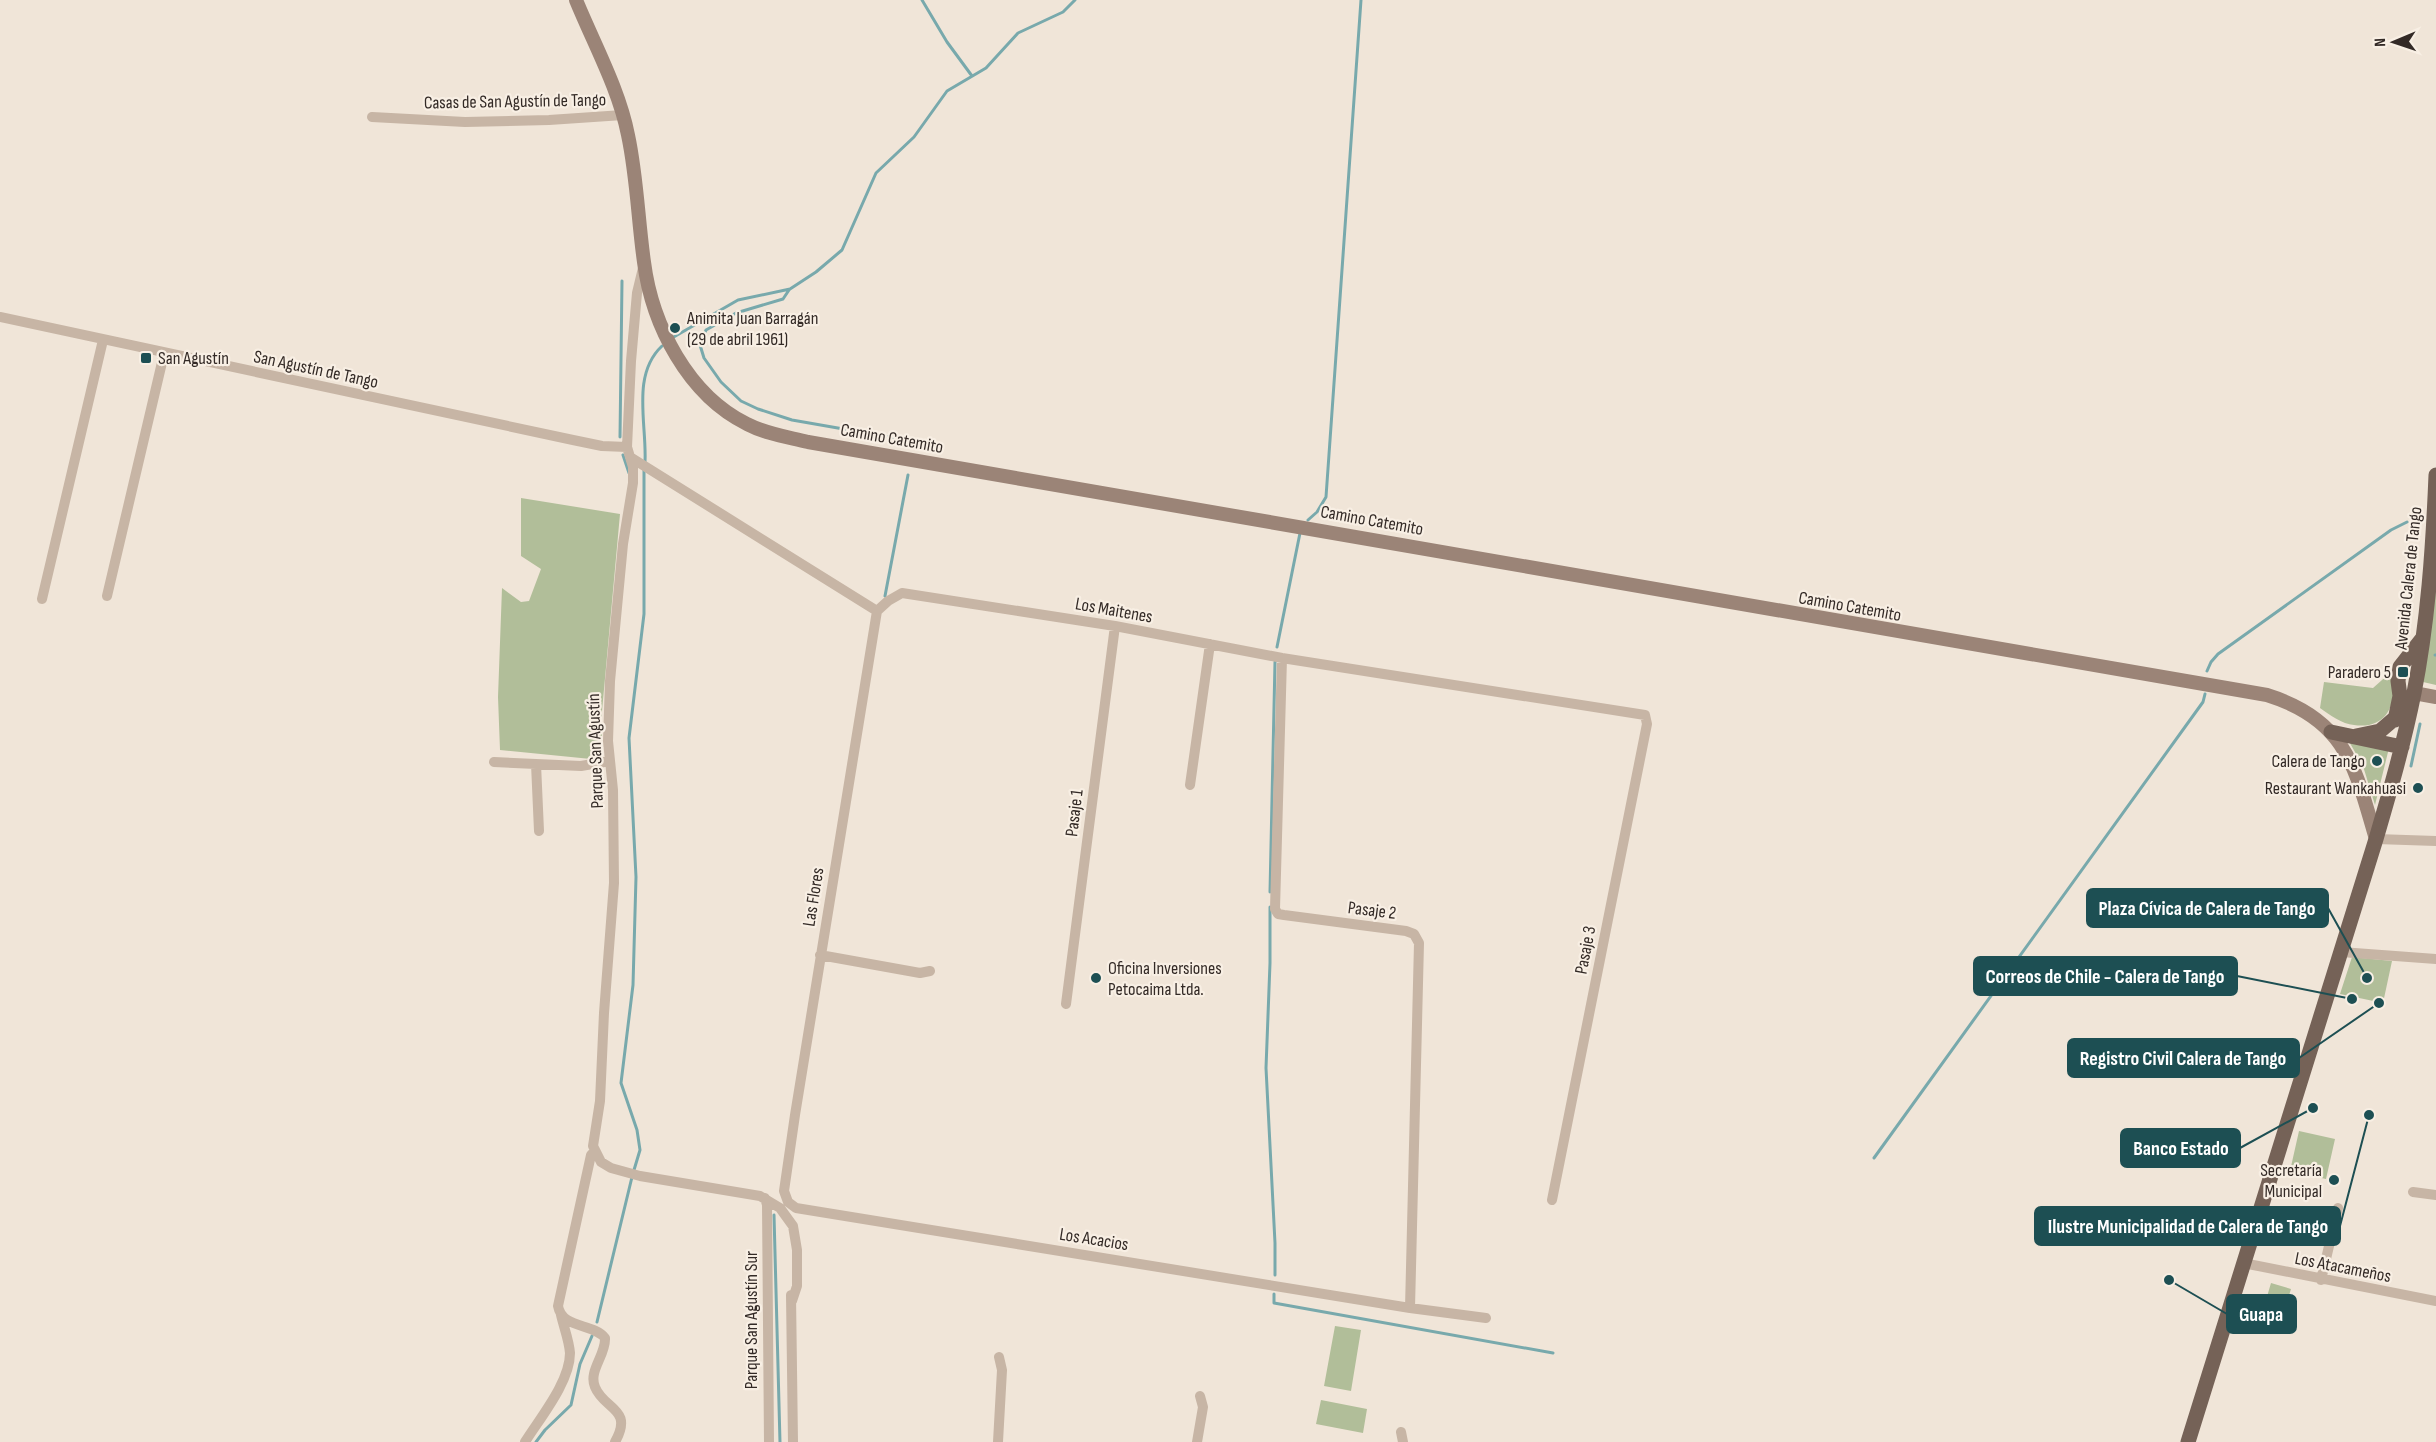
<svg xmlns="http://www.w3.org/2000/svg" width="2436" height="1442" font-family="'Sofia Sans Condensed',sans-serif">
	<rect width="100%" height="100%" fill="#f0e5d8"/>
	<!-- green -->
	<path fill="#b1be99" d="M521,498L620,514L602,711V748L591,759L500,750L498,697L502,588L521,602L529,601L541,569L521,556Z
		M2436,564V685L2423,682Z
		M2391,672C2399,701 2388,730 2354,725C2342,724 2330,715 2320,708L2324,682L2373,688Z
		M2347,738L2389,748L2375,805L2363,766Z
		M2352,957L2392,961L2383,1003L2340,994Z
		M2299,1131L2335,1139L2326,1179L2290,1171Z
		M2271,1283L2291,1289L2286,1305L2266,1300Z
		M1335,1326L1361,1330L1351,1391L1324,1386Z
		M1321,1400L1367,1409L1363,1433L1316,1424Z"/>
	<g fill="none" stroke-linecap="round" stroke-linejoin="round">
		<!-- stream -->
		<path stroke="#78a9ac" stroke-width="3" d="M922,0L947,42L972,76
			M789,290L783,299L736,313L706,330L700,345L704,358L721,382L741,401L758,409L792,420L895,438L903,442L906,447
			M672,338L738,300L790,289L816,272L842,250L876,173L914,137L947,91L986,68L1018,33L1063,12L1075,0
			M620,437L622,281
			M623,455L629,473
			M645,462C647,424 631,375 662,346
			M1308,520L1317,512L1326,497L1361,0
			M885,596L908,475
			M1277,647L1300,533
			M2435,655H2436
			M2207,671L2211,662L2218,654L2391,530L2407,522
			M2411,766L2420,724
			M1270,892L1275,662
			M1270,907V963L1266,1068L1275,1243V1275
			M1874,1158L2203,702L2205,694
			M634,1170L640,1150L637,1130L621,1083L633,985L636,877L629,738L644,614V469
			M774,1215L780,1442
			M1274,1294V1303L1553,1353
			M597,1322L632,1177
			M536,1442L545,1430L571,1405L580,1364L592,1336"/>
		<!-- street -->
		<path stroke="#c7b5a5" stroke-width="10" d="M372,117L465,122L549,120L623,115
			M644,264L637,293L631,361L627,447L633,467V483L623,544L610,681L608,741L613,790L614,883L604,1013L600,1101L593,1146L601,1162L611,1168L640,1176L760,1196L780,1208L793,1226L797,1250V1286L792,1301
			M0,317L573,440L602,446L627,447
			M630,457L877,611
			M107,596L164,354
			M42,599L103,340
			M877,611L795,1115L784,1191L788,1202L796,1208L1410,1308L1486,1318
			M877,611L888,601L902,593L1115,626L1282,658L1645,715L1647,724L1552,1200
			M1282,658L1275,909L1278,914L1284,915L1406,931L1414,934L1419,943L1410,1308
			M494,762L581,766L610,761
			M536,764L539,831
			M1190,785L1210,644
			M2376,839L2436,841
			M2341,952L2436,959
			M820,955L920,973L930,971
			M1066,1004L1115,626
			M595,1151L591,1155L558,1306C562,1329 593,1323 605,1338C606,1355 588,1371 595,1387C604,1410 634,1408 615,1442
			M2413,1192L2436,1195
			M765,1198L767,1205L769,1442
			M2243,1263L2436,1301
			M2321,1280L2338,1208
			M791,1295L793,1442
			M1401,1432L1403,1442
			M525,1442C540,1418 570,1382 570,1353C569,1340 564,1328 561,1315
			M998,1442L1002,1370L999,1357
			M1197,1442L1203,1407L1200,1396"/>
		<!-- secondary -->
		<path stroke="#9b8477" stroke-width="14" d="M576,0C594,44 619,89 628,135C637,177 638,220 644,262C652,325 688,395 747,424C766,434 788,437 808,442L2267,695C2347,720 2355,768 2376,839
			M2414,693L2436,697"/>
		<!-- primary -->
		<path stroke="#756257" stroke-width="15" d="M2395,720L2400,696L2398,681L2400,667L2422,639
			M2331,732L2402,747
			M2356,736L2380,731L2401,713
			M2188,1442L2376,839C2390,791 2404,743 2414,693C2428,622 2433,548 2436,475"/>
	</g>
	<!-- markers -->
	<g fill="#1d4f53" stroke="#f8efe4" stroke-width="2">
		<circle cx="675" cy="328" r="6"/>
		<rect x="140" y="352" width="12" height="12" rx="3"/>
		<rect x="2397" y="666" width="12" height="12" rx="3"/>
		<circle cx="2377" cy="761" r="6"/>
		<circle cx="2418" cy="788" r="6"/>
		<circle cx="1096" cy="978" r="6"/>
		<circle cx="2334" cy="1180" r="6"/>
	</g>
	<g text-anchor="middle" stroke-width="4.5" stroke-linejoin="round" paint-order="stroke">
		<!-- street labels -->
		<g font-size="18" fill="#332a26" stroke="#f8efe4">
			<text transform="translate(515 101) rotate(-1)" y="6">Casas de San Agustín de Tango</text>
			<text transform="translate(316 369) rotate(12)" y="6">San Agustín de Tango</text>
			<text transform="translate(892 438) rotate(10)" y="6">Camino Catemito</text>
			<text transform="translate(1372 520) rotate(10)" y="6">Camino Catemito</text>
			<text transform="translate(2408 578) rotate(-84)" y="6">Avenida Calera de Tango</text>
			<text transform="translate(1850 606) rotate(10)" y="6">Camino Catemito</text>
			<text transform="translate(1114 610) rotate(10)" y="6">Los Maitenes</text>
			<text transform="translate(595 751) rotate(-92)" y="6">Parque San Agustín</text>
			<text transform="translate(1074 813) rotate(-83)" y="6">Pasaje 1</text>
			<text transform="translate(813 897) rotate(-81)" y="6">Las Flores</text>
			<text transform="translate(1372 910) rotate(7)" y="6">Pasaje 2</text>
			<text transform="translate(1585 950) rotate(-79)" y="6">Pasaje 3</text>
			<text transform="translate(1094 1239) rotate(9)" y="6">Los Acacios</text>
			<text transform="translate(2343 1267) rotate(11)" y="6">Los Atacameños</text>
			<text transform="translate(751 1320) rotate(-90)" y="6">Parque San Agustín Sur</text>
		</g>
		<!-- poi labels -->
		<g font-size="18" fill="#332a26" stroke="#f8efe4" text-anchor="end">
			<text x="687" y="324" text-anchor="start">Animita Juan Barragán<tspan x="687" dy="21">(29 de abril 1961)</tspan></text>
			<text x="158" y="364" text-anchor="start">San Agustín</text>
			<text x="2391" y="678">Paradero 5</text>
			<text x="2365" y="767">Calera de Tango</text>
			<text x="2406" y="794">Restaurant Wankahuasi</text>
			<text x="1108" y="974" text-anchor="start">Oficina Inversiones<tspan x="1108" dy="21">Petocaima Ltda.</tspan></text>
			<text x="2322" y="1176">Secretaría<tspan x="2322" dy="21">Municipal</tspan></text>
		</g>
	</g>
	<!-- callouts -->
	<path fill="none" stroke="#1d4f53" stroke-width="2" d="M2367 978L2328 908M2352 999L2237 976M2379 1003L2299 1058M2313 1108L2240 1148M2369 1115L2340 1226M2169 1280L2227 1314"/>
	<g fill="#1d4f53" stroke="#f8efe4" stroke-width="2">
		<circle cx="2367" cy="978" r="6"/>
		<circle cx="2352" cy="999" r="6"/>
		<circle cx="2379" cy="1003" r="6"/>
		<circle cx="2313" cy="1108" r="6"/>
		<circle cx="2369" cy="1115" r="6"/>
		<circle cx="2169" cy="1280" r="6"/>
	</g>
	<g fill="#1d4f53" stroke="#1d4f53" stroke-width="2">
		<rect x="2087" y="889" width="241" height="38" rx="6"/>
		<rect x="1974" y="957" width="263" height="38" rx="6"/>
		<rect x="2068" y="1039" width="231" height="38" rx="6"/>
		<rect x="2121" y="1129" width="119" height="38" rx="6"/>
		<rect x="2035" y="1207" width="305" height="38" rx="6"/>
		<rect x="2227" y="1295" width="69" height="38" rx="6"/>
	</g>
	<g font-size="20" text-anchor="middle" font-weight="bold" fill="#fff">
		<text x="2207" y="915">Plaza Cívica de Calera de Tango</text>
		<text x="2105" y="983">Correos de Chile - Calera de Tango</text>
		<text x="2183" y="1065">Registro Civil Calera de Tango</text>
		<text x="2181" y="1155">Banco Estado</text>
		<text x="2188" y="1233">Ilustre Municipalidad de Calera de Tango</text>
		<text x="2261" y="1321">Guapa</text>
	</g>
	<!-- north arrow -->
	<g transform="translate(2394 42) rotate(268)" stroke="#f8efe4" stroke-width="4.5" paint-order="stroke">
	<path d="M0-4.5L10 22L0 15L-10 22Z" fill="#332a26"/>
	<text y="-9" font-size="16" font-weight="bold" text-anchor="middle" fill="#332a26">N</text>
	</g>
</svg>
